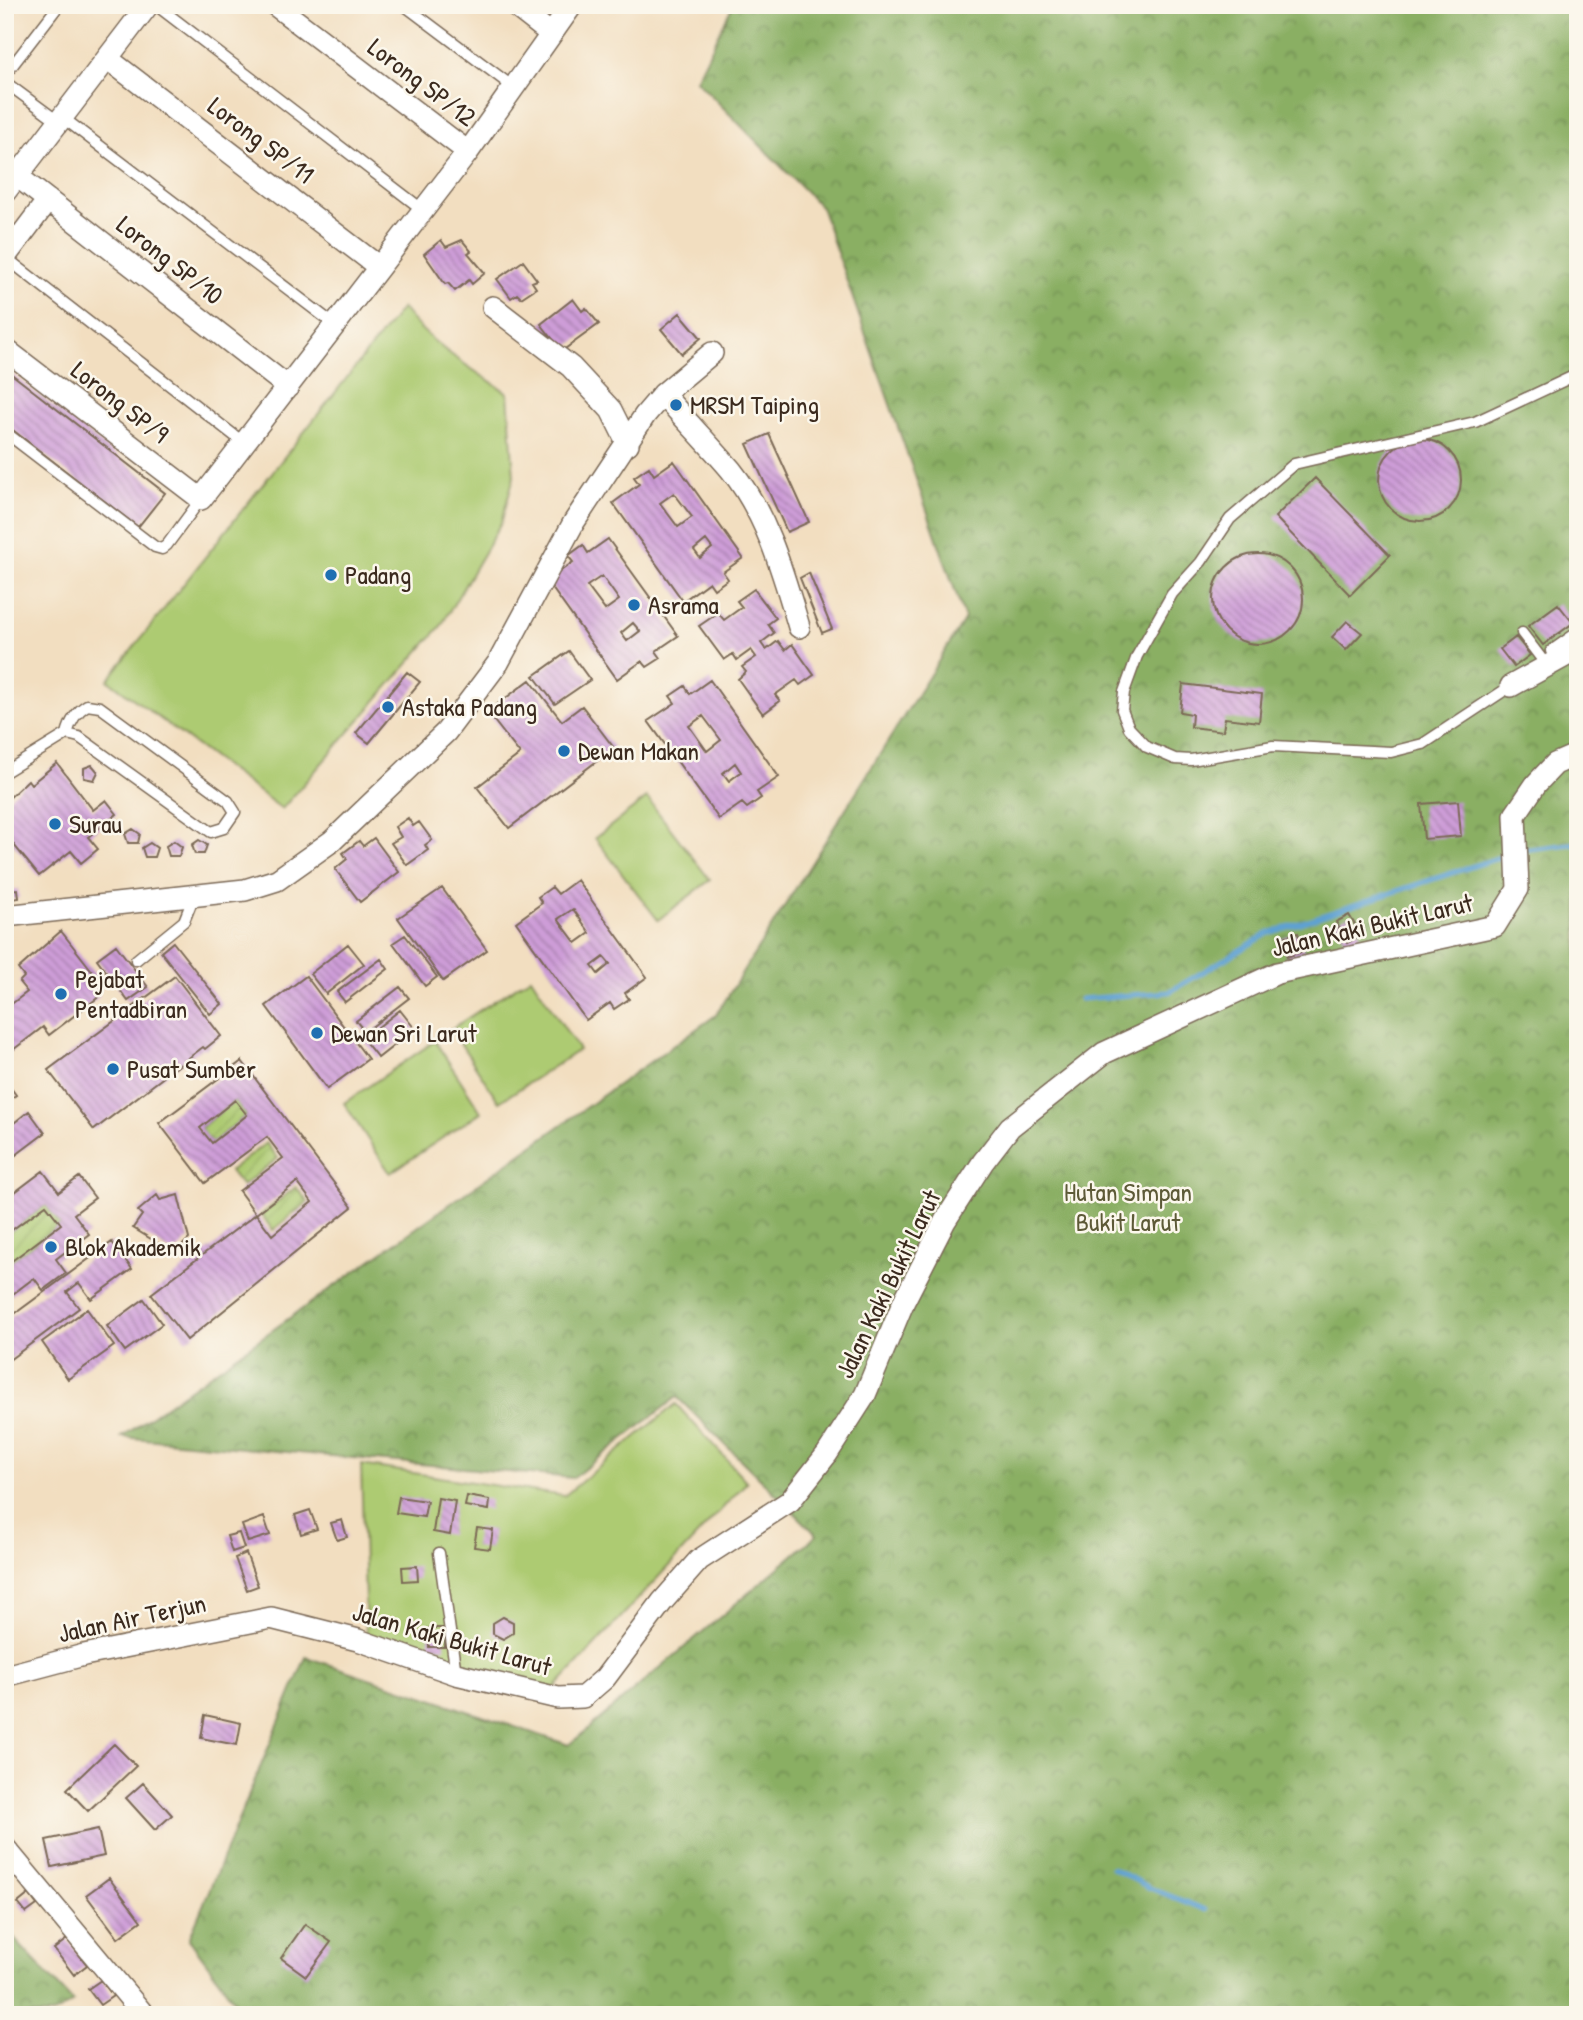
<svg xmlns="http://www.w3.org/2000/svg" width="1583" height="2020" font-family="'Patrick Hand',sans-serif">
	<defs>
		<pattern id="forest-crowns" width="20" height="18" patternUnits="userSpaceOnUse" patternTransform="scale(1.75)"><rect width="20" height="18" fill="#8aaf64"/><path d="M2 6a3 3 0 1 1 6 0M12 15a3 3 0 1 1 6 0" fill="none" stroke="#728f52"/></pattern>
		<pattern id="garden-furrows" width="10" height="10" patternUnits="userSpaceOnUse" patternTransform="scale(1.75)"><rect width="10" height="10" fill="#adcb72"/><path d="M-1 1l2-2M0 10L10 0M9 11l2-2" fill="none" stroke="#96ae62"/></pattern>
		<pattern id="building-back-hatch" width="6" height="6" patternUnits="userSpaceOnUse" patternTransform="scale(1.75)"><rect width="6" height="6" fill="#ce9dd8"/><path d="M-1 5l2 2M0 0l6 6M5-1l2 2" fill="none" stroke="#a880af"/></pattern>
	</defs>
	<rect width="100%" height="100%" fill="#fbf7ec"/>
	<filter id="ink" filterUnits="userSpaceOnUse"><feTurbulence type="fractalNoise" baseFrequency=".0143" numOctaves="2"/><feDisplacementMap in="SourceGraphic" scale="14" xChannelSelector="R" yChannelSelector="G"/><feConvolveMatrix kernelMatrix="1 2 1 2 8 2 1 2 1" color-interpolation-filters="sRGB"/></filter>
	<filter id="wash" filterUnits="userSpaceOnUse"><feTurbulence type="fractalNoise" baseFrequency=".00686" numOctaves="4" result="noise"/><feDisplacementMap in="SourceGraphic" scale="28" xChannelSelector="R" yChannelSelector="G"/><feGaussianBlur stdDeviation="1.57" result="paint"/><feColorMatrix in="noise" values="0 0 0 0 0 0 0 0 0 0 0 0 0 0 0 0 0 1.4 0 .05"/><feComposite in="paint" operator="in"/></filter>
	<g filter="url(#wash)">
		<rect width="100%" height="100%" fill="#f2dec0"/>
		<!-- forest -->
		<path fill="url(#forest-crowns)" stroke="#626c41" stroke-width="2" d="M733,5H1578V2015H245L189,1939L306,1657L569,1745L817,1535L677,1397L573,1478L122,1437L716,1015L965,619L821,207L696,80Z
			M5,1929L73,2002L52,2015H5Z"/>
		<!-- park -->
		<path fill="#adcb72" stroke="#747a48" stroke-width="2" d="M402,308C431,345 469,367 508,393L514,477L501,523L441,626L282,809L108,680Z
			M647,798L710,880L658,920L595,838Z
			M531,977L579,1050L499,1102L451,1029Z
			M435,1041L481,1112L390,1173L344,1103Z
			M676,1404L747,1482L554,1689L366,1636L361,1465L564,1496Z"/>
		<!-- garden -->
		<path fill="url(#garden-furrows)" stroke="#747a48" stroke-width="2" d="M235,1100L247,1115L212,1143L200,1128Z
			M266,1143L278,1158L242,1186L230,1171Z
			M296,1187L308,1202L273,1230L261,1215Z
			M46,1205L61,1224L5,1266V1235Z"/>
		<g fill="none" stroke-linecap="round" stroke-linejoin="round">
			<!-- stream -->
			<path stroke="#5ea1d2" stroke-width="5" d="M1522,850L1578,843
				M1081,999L1169,992L1269,933L1513,853
				M1112,1868L1150,1888L1206,1910"/>
		</g>
		<g id="blocks">
			<!-- building -->
			<path fill="url(#building-back-hatch)" fill-rule="evenodd" d="M441,240L446,247L462,240L471,251L468,253L485,273L472,284L469,280L455,291L448,283L445,284L424,254Z
				M523,261L537,280L532,282L536,288L521,298L517,294L511,298L497,279Z
				M573,299L582,311L586,308L599,324L562,351L541,324Z
				M680,313L701,338L682,354L661,329Z
				M5,369L165,493L138,527L5,424Z
				M769,434L809,522L787,532L747,444Z
				M1379 480a41 41 0 1 1 82 0a41 41 0 1 1-82 0Z
				M674,461L743,558L723,572L728,579L714,589L709,582L683,601L613,503L639,484L634,477L649,467L654,475ZM674,493L692,517L678,527L660,503ZM706,540L712,548L700,558L694,550Z
				M1315,478L1390,555L1350,595L1275,517Z
				M608,539L678,636L656,651L661,658L647,667L642,661L617,679L547,581L573,562L568,556L583,545L588,553ZM602,576L619,600L605,610L587,586ZM633,623L640,631L627,641L621,633Z
				M1213 599a45 45 0 1 1 90 0a45 45 0 1 1-90 0Z
				M809,573L832,629L822,633L800,578Z
				M754,589L776,618L768,624L774,633L761,643L766,650L778,641L785,650L792,644L814,675L800,685L796,680L775,695L780,701L763,714L738,679L746,672L742,667L756,657L751,650L737,660L733,654L724,660L699,626L718,613L724,620L742,607L737,601Z
				M1558,604L1573,623L1543,645L1528,626Z
				M1347,621L1362,633L1346,650L1332,637Z
				M1516,637L1530,655L1514,667L1500,649Z
				M569,651L590,680L555,704L534,676Z
				M407,672L420,682L369,743L356,733Z
				M530,680L562,721L582,706L614,748L509,828L477,787L520,754L487,712Z
				M710,680L779,777L757,792L761,798L747,808L742,803L719,819L648,721L675,703L670,696L685,686L690,694ZM703,716L721,740L707,751L689,726ZM735,763L741,772L729,781L723,773Z
				M1183,684L1262,694L1259,722L1225,718L1223,731L1191,727L1192,714L1180,712Z
				M57,763L93,810L106,800L117,814L88,837L98,849L81,863L71,851L39,876L5,834V802L28,780L31,784Z
				M92,765L98,772L94,780L84,778V768Z
				M1458,801L1461,836L1424,839L1421,804Z
				M408,818L413,826L419,822L432,840L425,845L428,850L407,865L391,843L401,837L395,827Z
				M133,829L140,834L138,843H128L125,834Z
				M374,838L399,872L360,902L335,869L347,859L343,853L359,841L363,846Z
				M199,840L207,845L204,854H195L192,845Z
				M174,841L182,847L179,856H169L166,846Z
				M150,843L157,848L154,857H145L142,848Z
				M577,880L647,977L625,993L629,999L614,1009L610,1003L586,1020L516,922L542,903L538,897L552,887L558,894ZM573,909L590,933L576,943L558,919ZM604,957L610,964L598,974L592,966Z
				M442,888L487,950L443,981L398,918Z
				M18,889L19,898L5,900V890Z
				M1349,915L1361,935L1347,943L1336,922Z
				M61,931L104,986L97,992L100,996L49,1035L43,1027L5,1056V1009L27,992L19,982L24,977L18,969Z
				M1298,933L1304,951L1287,957L1281,938Z
				M405,935L437,977L425,986L393,943Z
				M173,942L222,1004L210,1014L161,952Z
				M348,944L364,964L326,994L310,974Z
				M116,945L148,987L128,1001L97,959Z
				M381,959L388,969L345,1002L337,992Z
				M175,976L221,1036L205,1049L203,1047L94,1130L48,1070Z
				M306,976L368,1059L327,1089L266,1006Z
				M400,987L409,998L365,1032L356,1021Z
				M400,1010L415,1029L378,1058L363,1039Z
				M242,1061L352,1207L187,1340L151,1294L256,1214L272,1235L312,1202L297,1182L256,1214L239,1191L283,1158L267,1137L205,1183L159,1123ZM235,1100L247,1115L212,1143L200,1128Z
				M5,1080L16,1095L5,1103Z
				M29,1111L45,1133L12,1158L5,1150V1120L10,1126Z
				M43,1171L59,1192L79,1177L95,1198L74,1214L89,1234L56,1259L66,1273L43,1290L34,1278L5,1300V1266L61,1224L46,1205L5,1235V1187L11,1195Z
				M157,1195L160,1200L178,1195L189,1239L174,1253L133,1228L142,1215L138,1211Z
				M112,1242L132,1269L91,1299L79,1283L76,1285L67,1292L79,1308L5,1363V1321Z
				M144,1299L162,1324L125,1351L107,1326Z
				M87,1309L114,1346L68,1379L42,1342Z
				M467,1496L490,1500L489,1510L465,1506Z
				M399,1497L427,1501L424,1517L396,1513Z
				M438,1498L455,1501L450,1535L433,1532Z
				M310,1510L317,1529L301,1534L295,1515Z
				M264,1517L270,1535L248,1542L242,1525Z
				M342,1520L347,1537L337,1540L331,1523Z
				M477,1528L493,1530L490,1549L474,1547Z
				M239,1533L244,1548L232,1552L227,1536Z
				M246,1553L258,1586L247,1590L235,1558Z
				M417,1566L418,1580L403,1581L402,1567Z
				M503,1617L513,1622V1633L503,1639L493,1634V1623Z
				M429,1628H445V1647H429Z
				M205,1715L241,1723L237,1745L201,1738Z
				M114,1744L136,1766L88,1811L67,1789Z
				M143,1783L172,1815L155,1830L126,1798Z
				M98,1829L104,1856L52,1867L46,1840Z
				M109,1878L141,1921L118,1938L86,1895Z
				M29,1894L37,1905L26,1913L18,1903Z
				M305,1924L331,1942L306,1976L281,1958Z
				M67,1939L87,1965L74,1975L54,1949Z
				M101,1980L113,1996L100,2005L88,1989Z"/>
		</g>
	</g>
	<g filter="url(#ink)">
		<use href="#blocks" fill-opacity="0" stroke="#7b6957" stroke-width="2"/>
		<g fill="none" stroke-linecap="round" stroke-linejoin="round">
			<!-- service casing -->
			<g stroke="#7b6957" stroke-width="13">
				<path id="service" d="M156,5L423,210
					M404,5L513,87
					M5,75L59,5
					M5,82L59,122
					M62,117L335,325
					M5,257L244,443
					M5,432L155,547L162,549L167,545L201,499
					M1522,633L1547,666
					M1551,651L1578,632
					M1511,686L1423,744L1391,752L1273,746L1191,760L1175,759L1147,747L1129,728L1122,710L1124,692L1137,656L1172,594L1201,562L1230,519L1294,464L1475,422L1578,374
					M5,772L67,734L79,737L211,832L224,828L235,812L228,801L100,707L87,705C76,712 70,722 67,734
					M136,960L184,921L190,906L183,897
					M439,1553L456,1674"/>
			</g>
			<!-- minor casing -->
			<g stroke="#7b6957" stroke-width="24">
				<path id="minor" d="M275,5L468,152
					M514,5L551,34
					M108,59L379,267
					M17,176L288,387
					M5,192L148,5
					M5,257L48,200
					M493,307L571,367L611,410L628,444
					M5,349L201,499L468,152L572,5
					M663,394C685,420 709,444 731,470C767,515 783,573 799,627
					M1511,686L1578,649
					M5,916L245,890L277,880L332,841L446,732L498,663L574,522L645,415L663,394L712,353
					M5,1676L84,1655L271,1618L358,1640L456,1674L558,1698L583,1697L605,1678L662,1602L699,1560L790,1501L827,1454L865,1395L904,1301L945,1221L983,1162L1010,1127L1104,1053L1277,973L1495,926L1518,889L1515,815L1536,784L1555,764L1578,754
					M5,1848L144,2015"/>
			</g>
			<!-- service -->
			<use href="#service" stroke="#fff" stroke-width="10"/>
			<!-- minor -->
			<use href="#minor" stroke="#fff" stroke-width="21"/>
		</g>
	</g>
	<!-- markers -->
	<g fill="#1f6fb2" stroke="#fbf7ec" stroke-width="2.5">
		<circle cx="676" cy="405" r="7"/>
		<circle cx="331" cy="575" r="7"/>
		<circle cx="634" cy="605" r="7"/>
		<circle cx="388" cy="707" r="7"/>
		<circle cx="564" cy="751" r="7"/>
		<circle cx="55" cy="824" r="7"/>
		<circle cx="61" cy="994" r="7"/>
		<circle cx="317" cy="1033" r="7"/>
		<circle cx="113" cy="1069" r="7"/>
		<circle cx="51" cy="1247" r="7"/>
	</g>
	<g text-anchor="middle" stroke-width="5" stroke-linejoin="round" paint-order="stroke">
		<!-- street labels -->
		<g font-size="26" fill="#3b2a1e" stroke="#fbf7ec">
			<text transform="translate(422 82) rotate(37)" y="9">Lorong SP/12</text>
			<text transform="translate(261 140) rotate(37)" y="9">Lorong SP/11</text>
			<text transform="translate(170 260) rotate(38)" y="9">Lorong SP/10</text>
			<text transform="translate(120 402) rotate(38)" y="9">Lorong SP/9</text>
			<text transform="translate(1372 925) rotate(-13)" y="9">Jalan Kaki Bukit Larut</text>
			<text transform="translate(888 1284) rotate(-64)" y="9">Jalan Kaki Bukit Larut</text>
			<text transform="translate(132 1618) rotate(-12)" y="9">Jalan Air Terjun</text>
			<text transform="translate(452 1639) rotate(16)" y="9">Jalan Kaki Bukit Larut</text>
		</g>
		<!-- poi labels -->
		<g font-size="26" fill="#3b2a1e" stroke="#fbf7ec" text-anchor="start">
			<text x="690" y="414">MRSM Taiping</text>
			<text x="345" y="584">Padang</text>
			<text x="648" y="614">Asrama</text>
			<text x="402" y="716">Astaka Padang</text>
			<text x="578" y="760">Dewan Makan</text>
			<text x="69" y="833">Surau</text>
			<text x="75" y="988">Pejabat<tspan x="75" dy="30">Pentadbiran</tspan></text>
			<text x="331" y="1042">Dewan Sri Larut</text>
			<text x="127" y="1078">Pusat Sumber</text>
			<text x="65" y="1256">Blok Akademik</text>
		</g>
		<!-- park labels -->
		<g font-size="26" fill="#5d5a37" stroke="#fbf7ec">
			<text x="1128" y="1201">Hutan Simpan<tspan x="1128" dy="30">Bukit Larut</tspan></text>
		</g>
	</g>
	<!-- margin -->
	<rect width="1583" height="2020" fill="none" stroke="#fbf7ec" stroke-width="28"/>
</svg>
